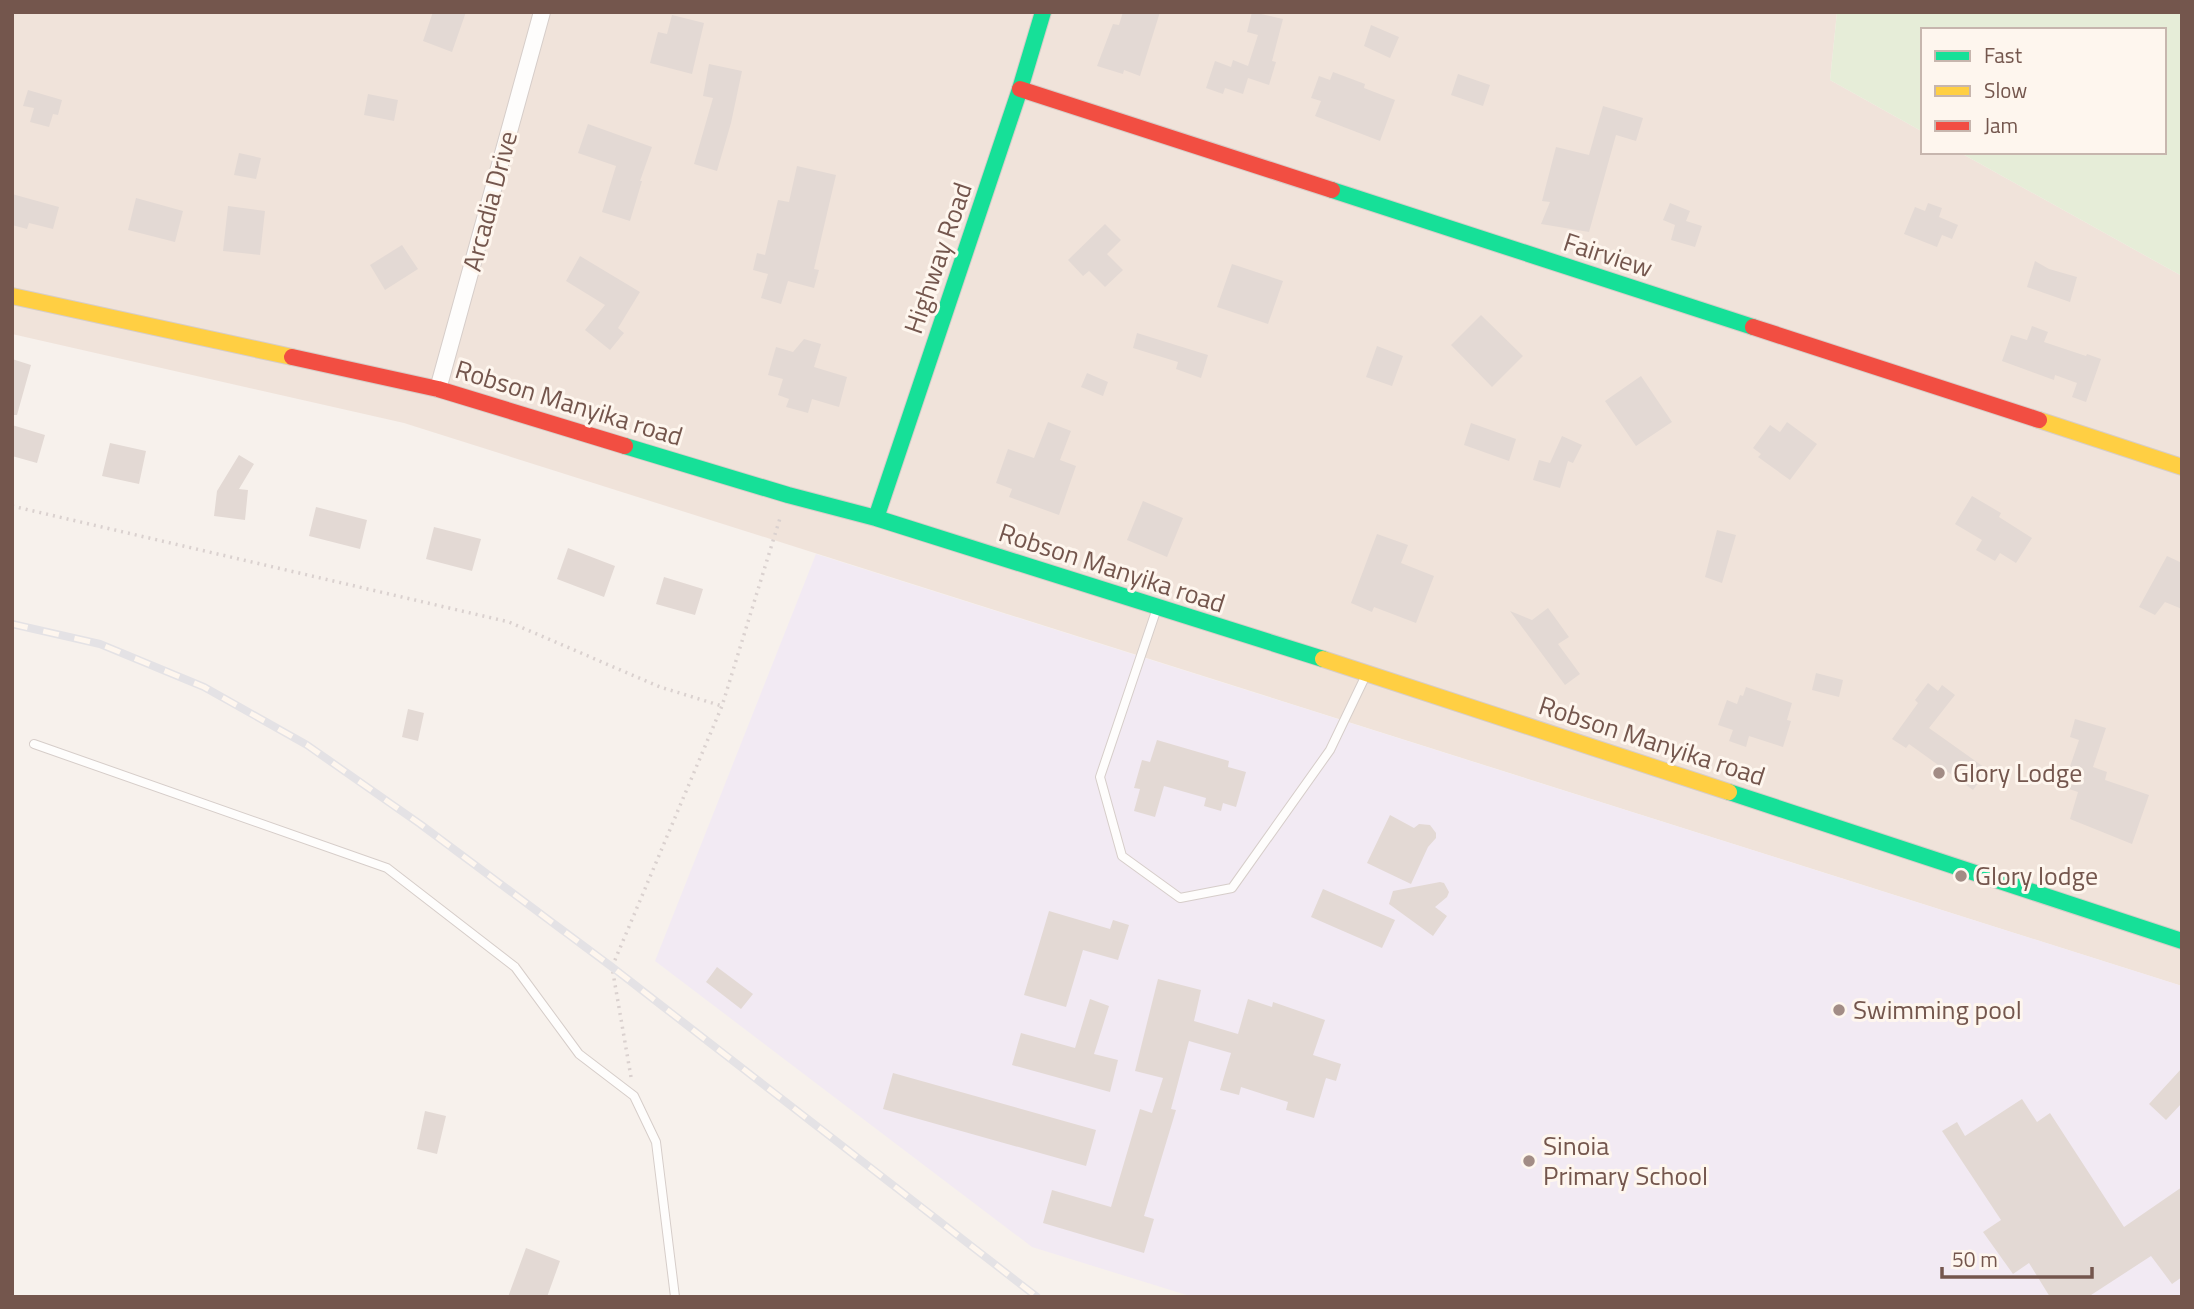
<svg xmlns="http://www.w3.org/2000/svg" width="2194" height="1309" font-family="'Titillium Web',sans-serif">
	<rect width="100%" height="100%" fill="#f7f1ec"/>
	<!-- residential -->
	<path fill="#f0e3da" d="M12,12H1837L1830,80L1923,132V152H1959L2182,276V986L404,423L12,334Z"/>
	<!-- education -->
	<path fill="#f2eaf3" d="M816,554L2182,986V1297H1193L1032,1247L655,961Z"/>
	<!-- green -->
	<path fill="#e6edd8" d="M1837,12H2182V276L1959,152H2164V30H1923V132L1830,80Z"/>
	<!-- building -->
	<path fill="#e3d9d4" d="M433,12H466L452,52L423,41Z
		M1123,12H1160L1140,76L1124,70L1123,74L1097,66L1113,24L1119,25Z
		M1252,12L1283,19L1272,61L1276,62L1269,85L1248,78L1243,94L1225,88L1223,94L1206,88L1215,61L1231,67L1233,60L1248,66L1258,35L1247,32Z
		M672,15L704,23L692,74L650,63L658,32L667,34Z
		M1371,25L1399,37L1390,58L1364,46Z
		M709,64L742,71L731,123L717,171L694,164L713,98L703,96Z
		M1333,72L1365,84L1364,88L1395,100L1380,141L1315,116L1321,101L1311,98L1319,76L1330,80Z
		M1458,74L1490,85L1483,106L1451,95Z
		M28,90L62,100L58,115L53,114L49,127L30,122L34,108L23,106Z
		M368,94L398,100L394,121L364,115Z
		M1603,106L1643,118L1636,141L1616,135L1589,232L1541,224L1550,202L1542,201L1556,147L1589,155Z
		M588,124L652,147L640,181H642L630,221L602,212L616,166L578,153Z
		M239,153L261,158L256,179L234,175Z
		M797,166L836,175L814,269L819,270L814,288L788,281L781,304L761,298L768,274L753,270L757,253L765,255L778,200L789,202Z
		M12,194L59,207L53,229L29,223L27,229L12,225Z
		M136,198L183,211L175,242L128,230Z
		M1670,203L1690,211L1686,221L1702,226L1695,247L1671,240L1675,225L1663,220Z
		M1928,203L1942,208L1939,217L1958,225L1952,239L1942,235L1937,247L1904,234L1915,207L1925,211Z
		M228,206L265,211L260,255L223,251Z
		M1105,224L1121,240L1107,254L1123,270L1105,287L1089,271L1083,276L1068,260Z
		M402,245L418,269L385,290L370,265Z
		M580,256L640,292L618,328L624,333L610,350L585,330L605,305L566,281Z
		M2035,261L2049,269L2077,277L2070,302L2027,287Z
		M1232,264L1283,281L1268,324L1217,307Z
		M1481,315L1523,356L1492,387L1451,345Z
		M2032,326L2048,332L2044,342L2086,356L2087,354L2101,359L2086,402L2072,397L2077,383L2055,375L2054,380L2002,361L2011,335L2027,340Z
		M1137,333L1208,355L1201,378L1176,369L1178,362L1133,348Z
		M804,339L821,344L814,367L847,377L839,407L812,399L808,413L786,407L789,399L778,395L783,379L768,375L776,347L793,352Z
		M1377,346L1403,356L1392,386L1366,377Z
		M12,359L31,365L17,415H12Z
		M1087,373L1108,382L1103,396L1081,387Z
		M1641,376L1672,422L1636,446L1605,401Z
		M1048,422L1071,431L1060,460L1076,466L1059,515L1009,497L1012,489L996,483L1008,449L1034,458Z
		M1787,422L1817,444L1790,480L1758,457L1761,454L1753,448L1770,425L1780,432Z
		M1471,423L1516,439L1509,461L1464,445Z
		M12,425L45,435L37,463L12,456Z
		M1562,436L1582,445L1573,463L1568,461L1560,488L1533,480L1539,460L1550,463Z
		M110,443L146,451L139,484L102,476Z
		M239,455L254,464L239,489L248,490L245,520L214,516L217,491Z
		M1972,496L2001,513L1999,517L2032,538L2016,563L2000,553L1995,561L1976,550L1982,540L1955,524Z
		M1143,501L1183,518L1167,557L1127,540Z
		M316,507L367,520L360,549L309,536Z
		M434,527L481,539L472,571L426,559Z
		M1717,530L1736,535L1722,583L1705,577Z
		M1377,534L1408,545L1401,563L1434,576L1416,623L1374,607L1372,612L1351,603Z
		M568,548L615,566L604,597L557,579Z
		M2167,556L2182,563V609L2165,602L2155,615L2139,607Z
		M664,577L703,589L695,615L656,604Z
		M1548,608L1569,637L1558,644L1580,674L1565,685L1510,611L1532,620Z
		M1816,673L1843,680L1839,697L1812,690Z
		M1928,683L1938,691L1942,685L1955,695L1929,728L1988,770L1973,790L1909,744L1906,748L1892,739L1918,703L1915,700Z
		M1746,687L1792,703L1787,720L1791,721L1783,747L1749,736L1746,747L1729,741L1733,730L1718,725L1727,700L1737,704L1740,695L1743,696Z
		M408,709L424,713L418,741L402,737Z
		M2075,719L2106,728L2093,767L2107,772L2105,780L2149,795L2132,844L2070,819L2078,792L2063,787L2079,740L2070,737Z
		M1157,740L1229,761L1228,767L1246,772L1236,807L1223,803L1221,811L1204,806L1206,798L1164,786L1155,817L1134,811L1140,789L1134,788L1142,760L1150,762Z
		M1390,815L1414,828L1419,824L1430,825L1436,833V838L1428,847L1411,884L1367,863Z
		M1440,882L1444,883L1449,892L1447,897L1435,907L1447,916L1433,936L1389,904L1393,891Z
		M1323,889L1395,920L1382,948L1311,917Z
		M1049,911L1110,929L1113,920L1129,925L1118,960L1083,950L1066,1007L1024,995Z
		M717,967L753,994L741,1009L706,982Z
		M1158,979L1201,990L1194,1021L1238,1034L1248,999L1272,1007L1273,1002L1325,1020L1313,1055L1341,1064L1336,1081L1326,1078L1314,1118L1286,1110L1288,1102L1241,1087L1239,1095L1220,1090L1231,1053L1189,1041L1171,1109L1176,1110L1144,1216L1154,1219L1144,1253L1043,1223L1052,1190L1111,1207L1140,1109L1152,1113L1163,1078L1135,1071Z
		M1090,999L1109,1006L1094,1054L1118,1060L1110,1092L1012,1065L1021,1033L1075,1048Z
		M2182,1068V1103L2166,1120L2149,1104Z
		M893,1073L1096,1130L1086,1166L883,1109Z
		M2022,1099L2037,1122L2050,1113L2124,1227L2182,1187V1277L2172,1284L2151,1256L2088,1297H2050L2029,1263L2013,1274L1983,1232L2001,1220L1942,1131L1957,1122L1965,1136Z
		M425,1111L446,1116L437,1154L417,1149Z
		M526,1248L560,1261L547,1297H508Z"/>
	<g fill="none" stroke-linecap="round" stroke-linejoin="round">
		<!-- lane casing -->
		<g stroke="#d6cdc9" stroke-width="10">
			<path id="lane" d="M1156,611L1100,777L1122,856L1180,898L1232,888L1330,750L1366,675
				M34,744L387,868L515,967L579,1054L634,1096L656,1142L675,1297"/>
		</g>
		<!-- street casing -->
		<g stroke="#d6cdc9" stroke-width="18">
			<path id="street" d="M438,389L542,12"/>
		</g>
		<!-- fast casing -->
		<g stroke="#d6cdc8" stroke-width="18">
			<path id="fast" d="M1332,190L1753,327
				M625,446L788,495L876,518L1323,659
				M876,518L1020,89L1043,12
				M1729,792L2182,941"/>
		</g>
		<!-- slow casing -->
		<g stroke="#d6cdc8" stroke-width="18">
			<path id="slow" d="M12,296L292,357
				M2039,420L2182,467
				M1323,659L1729,792"/>
		</g>
		<!-- jam casing -->
		<g stroke="#d6cdc8" stroke-width="18">
			<path id="jam" d="M1020,89L1332,190
				M1753,327L2039,420
				M292,357L438,389L625,446"/>
		</g>
		<!-- path -->
		<path stroke="#dad1cf" stroke-width="3.5" stroke-dasharray="2 5" stroke-linecap="butt" d="M12,506L509,622L660,687L722,706
			M631,1077L612,967L722,706L781,515"/>
		<!-- lane -->
		<use href="#lane" stroke="#fefdfc" stroke-width="8"/>
		<!-- street -->
		<use href="#street" stroke="#fefdfc" stroke-width="16"/>
		<!-- fast -->
		<use href="#fast" stroke="#16e098" stroke-width="16"/>
		<!-- slow -->
		<use href="#slow" stroke="#ffcf43" stroke-width="16"/>
		<!-- jam -->
		<use href="#jam" stroke="#f24e42" stroke-width="16"/>
		<!-- rail casing -->
		<g stroke="#e4e2e5" stroke-width="8">
			<path id="rail" d="M12,624L100,644L204,687L307,745L420,824L612,967L1037,1297"/>
		</g>
		<!-- rail -->
		<use href="#rail" stroke="#fef6ee" stroke-width="5" stroke-dasharray="16" stroke-linecap="butt"/>
	</g>
	<!-- markers -->
	<g fill="#a28c85" stroke="#fef6ee" stroke-width="2.5">
		<circle cx="1939" cy="773" r="7"/>
		<circle cx="1961" cy="876" r="7"/>
		<circle cx="1839" cy="1010" r="7"/>
		<circle cx="1529" cy="1161" r="7"/>
	</g>
	<g text-anchor="middle" stroke-width="6" stroke-linejoin="round" paint-order="stroke">
		<!-- street labels -->
		<g font-size="26" fill="#74564d" stroke="#fef6ee">
			<text transform="translate(490 201) rotate(-75)" y="9">Arcadia Drive</text>
			<text transform="translate(1608 255) rotate(18)" y="9">Fairview</text>
			<text transform="translate(938 258) rotate(-71)" y="9">Highway Road</text>
			<text transform="translate(569 403) rotate(17)" y="9">Robson Manyika road</text>
			<text transform="translate(1112 568) rotate(18)" y="9">Robson Manyika road</text>
			<text transform="translate(1652 741) rotate(18)" y="9">Robson Manyika road</text>
		</g>
		<!-- poi labels -->
		<g font-size="26" fill="#74564d" stroke="#fef6ee" text-anchor="start">
			<text x="1953" y="782">Glory Lodge</text>
			<text x="1975" y="885">Glory lodge</text>
			<text x="1853" y="1019">Swimming pool</text>
			<text x="1543" y="1155">Sinoia<tspan x="1543" dy="30">Primary School</tspan></text>
		</g>
	</g>
	<!-- border -->
	<rect width="2194" height="1309" fill="none" stroke="#74564d" stroke-width="28"/>
	<!-- legend -->
	<rect x="1921" y="28" width="245" height="126" fill="#fef6ee" stroke="#c7b6ae" stroke-width="2"/>
	<rect x="1935" y="51" width="35" height="10" fill="#16e098" stroke="#c7b6ae" stroke-width="2"/>
	<text x="1984" y="63" font-size="21" fill="#74564d">Fast</text>
	<rect x="1935" y="86" width="35" height="10" fill="#ffcf43" stroke="#c7b6ae" stroke-width="2"/>
	<text x="1984" y="98" font-size="21" fill="#74564d">Slow</text>
	<rect x="1935" y="121" width="35" height="10" fill="#f24e42" stroke="#c7b6ae" stroke-width="2"/>
	<text x="1984" y="133" font-size="21" fill="#74564d">Jam</text>
	<!-- scale -->
	<path d="M1942 1267v10h150v-10" fill="none" stroke="#74564d" stroke-width="3.5"/>
	<text x="1952" y="1267" font-size="21" fill="#74564d" stroke="#fef6ee" stroke-width="5" paint-order="stroke">50 m</text>
</svg>
